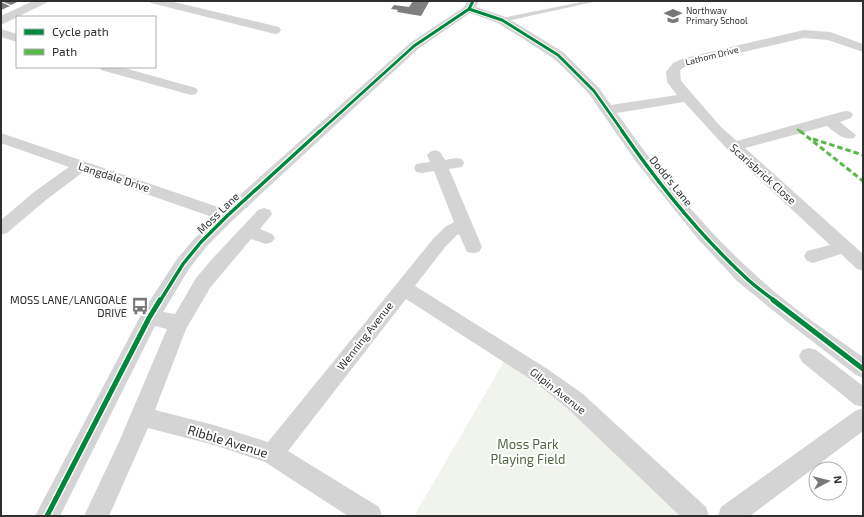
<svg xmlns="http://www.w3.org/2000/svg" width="864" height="517" font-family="'Exo 2',sans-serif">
	<rect width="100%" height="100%" fill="#fff"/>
	<!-- green -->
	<path fill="#f1f4ed" d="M506,358L573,404L690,516H414Z"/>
	<!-- building -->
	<path fill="#7f7f7f" d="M1,1H19L11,5Z
		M413,1L429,2L421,16L397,12L398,10L391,9L394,5L409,7Z
		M1,2L10,6L1,10Z"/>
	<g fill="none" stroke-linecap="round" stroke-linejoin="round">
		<!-- lane -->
		<path fill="#d4d4d4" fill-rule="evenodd" d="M586,1H598L502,22L499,20L502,18Z"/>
		<!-- street -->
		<path fill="#d4d4d4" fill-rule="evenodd" d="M33,1H48L46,3L1,25V16Z
			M149,1H170L279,27L281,30L279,33L275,34L151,3Z
			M467,1H479L476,7L506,17L563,52L599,88L611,105L677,95L667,82L666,72L673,63L684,58L804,30L830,32L863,44V52L828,40L804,38L688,65L680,70L681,81L721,127L737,141L841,112L846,111L851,112L853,115L851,118L840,122L856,135L854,138C843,141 835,132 827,126L745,148L863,254V271L857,269L841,254L813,263L807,261L804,256L807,251L830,245L728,150L684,102L617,113C656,169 699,223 750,270C784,302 825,330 863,357V378L856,375L786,321L737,281L698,239L637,163L589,94L564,68L553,58L498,23L470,13L418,49L233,220L207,246L189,269L163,312L175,314L196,278L213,258L258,210L264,208L270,210L272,214L260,229L272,234L275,238L272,242L266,244L251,239L210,288L186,329L155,410L214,425L268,442L433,239L445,227L454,222L434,171L422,173L416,172L414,168L416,164L430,162L427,155L430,152L435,150L440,152L445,160L456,158L462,159L464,163L462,167L449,169L482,247L479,252L473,253L467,252L459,234L457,235L445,247L415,286L549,370L583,394L706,507L709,516H680L567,408L535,382L406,299L288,451L379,507L382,516H348L265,462L214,445L148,428L109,516H84L119,442L167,329L155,326L60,516H35L142,313L177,259L195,238L215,218L83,172L46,200L7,233L1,235V220L34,192L69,167L1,143V133L224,209L410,43L464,7Z
			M1,29L17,34V42L1,37Z
			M99,67H121L196,88L198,91L196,94L191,95L101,70Z
			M809,348L816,350L863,386V407L855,405L802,362L799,356L802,350Z
			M863,408V431L750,516H718L721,507L855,411Z"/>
		<!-- quiet-far1 -->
		<path stroke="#58b947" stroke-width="2" stroke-dasharray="4.5 2" stroke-linecap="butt" d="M797,129L801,132"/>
		<!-- quiet -->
		<path stroke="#58b947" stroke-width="3" stroke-dasharray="5.5 3" stroke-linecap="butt" d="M800,131L863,181
			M813,139L863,155"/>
		<!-- cycleway-far2 casing -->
		<g stroke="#fff" stroke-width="5">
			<path id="cycleway-far2" d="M469,9L502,20L558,55L594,91L623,132
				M319,132L414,46L469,9L473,1"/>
		</g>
		<!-- cycleway-far1 casing -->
		<g stroke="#fff" stroke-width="6">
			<path id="cycleway-far1" d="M622,131C657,182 699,234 744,276C753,285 764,293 775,301
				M160,301L183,264L201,242L227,216L320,131"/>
		</g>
		<!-- cycleway casing -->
		<g stroke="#fff" stroke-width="8">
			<path id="cycleway" d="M773,300L863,369
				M47,516L149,318L160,300"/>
		</g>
		<!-- cycleway-far2 -->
		<use href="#cycleway-far2" stroke="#00873e" stroke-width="3"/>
		<!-- cycleway-far1 -->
		<use href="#cycleway-far1" stroke="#00873e" stroke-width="3.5"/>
		<!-- cycleway -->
		<use href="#cycleway" stroke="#00873e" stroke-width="5"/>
	</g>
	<!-- icons -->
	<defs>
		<g id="school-bare" transform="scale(1.38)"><path d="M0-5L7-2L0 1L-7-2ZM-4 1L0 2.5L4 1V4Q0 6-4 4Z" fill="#787878" stroke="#fff" stroke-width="2.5" paint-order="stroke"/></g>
		<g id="bus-bare" transform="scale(1.38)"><path d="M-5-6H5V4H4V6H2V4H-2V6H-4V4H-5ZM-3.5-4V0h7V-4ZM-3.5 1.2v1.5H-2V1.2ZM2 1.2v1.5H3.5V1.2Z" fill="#787878" stroke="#fff" stroke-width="2.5" paint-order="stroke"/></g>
	</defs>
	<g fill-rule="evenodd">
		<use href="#school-bare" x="673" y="16"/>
		<use href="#bus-bare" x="140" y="306"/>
	</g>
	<g text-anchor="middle" stroke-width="4" stroke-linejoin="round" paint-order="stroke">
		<!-- far-poi labels -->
		<g font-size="9" fill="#2f2f2f" stroke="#fff" text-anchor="start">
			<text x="686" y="14">Northway<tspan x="686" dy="10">Primary School</tspan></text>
		</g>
		<!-- far-street labels -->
		<g font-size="9" fill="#2f2f2f" stroke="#fff">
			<text transform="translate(712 56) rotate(-14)" y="3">Lathom Drive</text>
		</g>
		<!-- street labels -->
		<g font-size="11" fill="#2f2f2f" stroke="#fff">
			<text transform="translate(763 174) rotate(42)" y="4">Scarisbrick Close</text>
			<text transform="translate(114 177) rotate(18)" y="4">Langdale Drive</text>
			<text transform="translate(671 181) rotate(51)" y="4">Dodd's Lane</text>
			<text transform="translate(218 213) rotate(-44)" y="4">Moss Lane</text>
			<text transform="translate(365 336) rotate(-52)" y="4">Wenning Avenue</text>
			<text transform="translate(558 391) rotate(38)" y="4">Gilpin Avenue</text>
		</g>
		<!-- poi labels -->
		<g font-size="11" fill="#2f2f2f" stroke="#fff" text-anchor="end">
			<text x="127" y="304">MOSS LANE/LANGOALE<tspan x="127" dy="13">DRIVE</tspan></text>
		</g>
		<!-- near-street labels -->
		<g font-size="13" fill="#2f2f2f" stroke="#fff">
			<text transform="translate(228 441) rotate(17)" y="5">Ribble Avenue</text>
		</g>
		<!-- near-park labels -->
		<g font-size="13" fill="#526740" stroke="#fff">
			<text x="528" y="449">Moss Park<tspan x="528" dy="15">Playing Field</tspan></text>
		</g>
	</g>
	<!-- border -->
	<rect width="864" height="517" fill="none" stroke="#2f2f2f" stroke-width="4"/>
	<!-- legend -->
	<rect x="16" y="16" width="140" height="52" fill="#ffffff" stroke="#acacac"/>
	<rect x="24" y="29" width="20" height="6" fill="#00873e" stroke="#acacac"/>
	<text x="52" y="36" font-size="12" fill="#2f2f2f">Cycle path</text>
	<rect x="24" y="49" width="20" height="6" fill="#58b947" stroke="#acacac"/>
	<text x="52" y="56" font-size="12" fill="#2f2f2f">Path</text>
	<!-- north arrow -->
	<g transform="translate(828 481) rotate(83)"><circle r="19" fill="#ffffff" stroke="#acacac"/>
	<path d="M0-3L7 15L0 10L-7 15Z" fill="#787878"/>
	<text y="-6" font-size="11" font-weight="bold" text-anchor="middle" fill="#2f2f2f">N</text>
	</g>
</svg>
